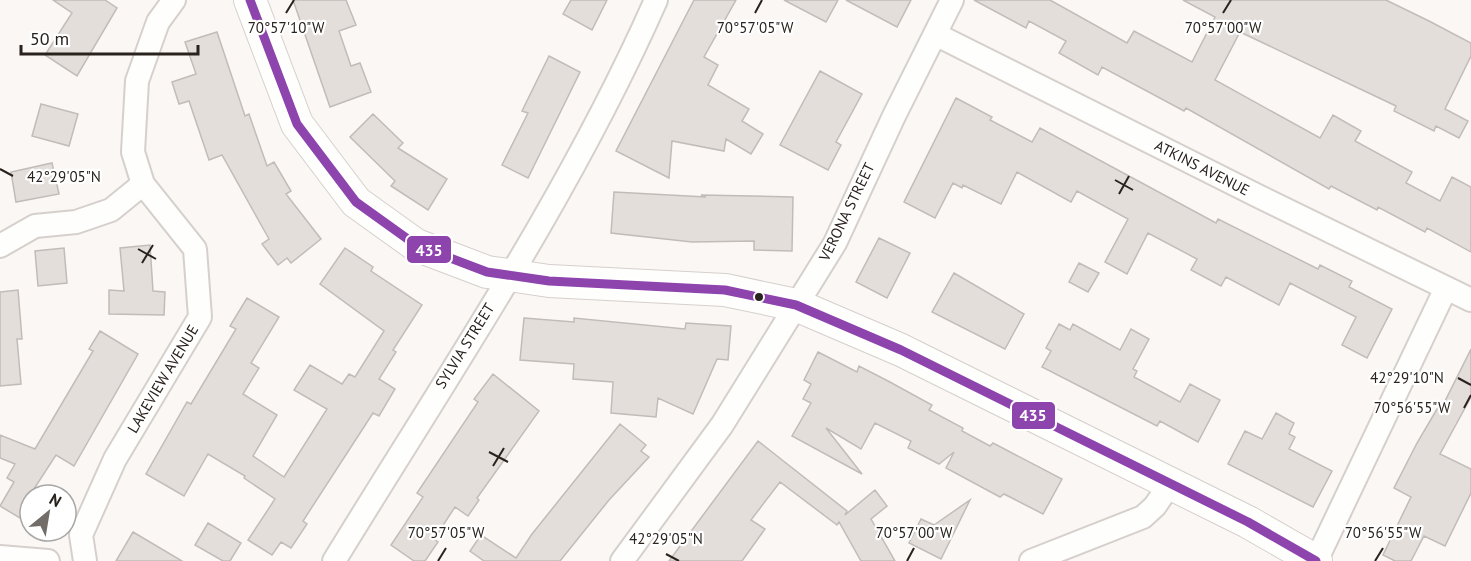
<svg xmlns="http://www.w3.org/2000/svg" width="1471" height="561" font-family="'PT Sans',sans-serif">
	<rect width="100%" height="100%" fill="#fbf7f4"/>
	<!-- building -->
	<path fill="#e4deda" stroke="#c1bcb8" stroke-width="1.5" d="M53,0H105L117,8L77,76L45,55L72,13Z
		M293,0H346L356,25L339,31L351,66L360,63L371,92L330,107Z
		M571,0H607L592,30L563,14Z
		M694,0H736L704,57L718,65L708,85L749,109L742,121L763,134L751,154L726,139L724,151L672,141L669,178L616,151Z
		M784,0H838L826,22Z
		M846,0H911L897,27Z
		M974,0H1050L1127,43L1134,31L1192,62L1215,17L1183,0H1386L1429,21L1471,43V56L1445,109L1468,121L1459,138L1436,126L1434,131L1394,111L1396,106L1240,32L1215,80L1320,138L1333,115L1361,131L1355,141L1412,172L1406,183L1440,201L1452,177L1471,187V252L1427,228L1425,232L1378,207L1377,210L1331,186L1329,189L1186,108L1184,111L1102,67L1098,75L1059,53L1066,41L1029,21L1026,28Z
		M217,32L245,116L249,114L267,166L274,162L291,191L286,194L321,239L291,263L287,258L278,265L262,244L269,239L222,155L209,160L189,101L179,104L172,82L196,74L185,42Z
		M549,56L580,72L528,178L502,165L528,113L522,111Z
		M820,71L862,94L836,142L841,145L828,170L780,145Z
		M956,98L992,117L990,120L1032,142L1040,128L1216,223L1218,219L1318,269L1320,265L1352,281L1349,287L1392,309L1367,358L1342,345L1356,317L1290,283L1279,305L1226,277L1221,286L1191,270L1197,259L1148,233L1127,274L1105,262L1128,219L1077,191L1071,202L1017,172L1001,204L963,185L962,188L953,183L935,218L904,202Z
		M41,104L78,114L69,146L32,136Z
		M373,114L403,143L398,148L447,179L428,210L391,186L395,181L350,137Z
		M52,163L59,194L16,202L11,172Z
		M614,192L706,197L701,195L793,197L792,251L754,250V241L692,242L611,233Z
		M879,238L910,253L887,298L856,282Z
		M150,245L153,291L165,292L164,315L109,314V290L124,291L120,248Z
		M64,248L67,283L38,286L35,251Z
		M345,248L373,267L371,271L422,305L393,350L396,352L379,379L395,389L379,416L373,413L303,521L307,524L291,548L281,542L272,555L248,540L275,499L244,478L245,476L208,454L184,496L146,474L187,402L191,404L236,329L230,326L247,298L279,317L251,363L259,368L243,394L277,415L253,456L284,477L327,409L294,390L310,365L342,384L349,374L355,377L384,331L320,284Z
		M1079,263L1099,273L1088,292L1069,282Z
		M954,273L1024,314L1005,349L932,312Z
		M18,290L22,339H17L21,384L0,386V292Z
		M524,318L574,322V318L685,329L686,323L731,326L728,360L717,359L693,414L658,398L656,417L611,413L613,382L573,379L574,364L520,360Z
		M1059,324L1070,330L1073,324L1120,350L1131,329L1149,339L1133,369L1137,371L1134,377L1180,402L1190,384L1220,400L1198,442L1160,421L1157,426L1042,367L1051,351L1046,348Z
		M100,331L138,354L74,466L56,455L30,495V524L0,506L14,482L7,478L15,464L0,458V435L35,449L93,351L89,349Z
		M1471,349V397L1440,454L1471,469V493L1445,546L1424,536L1411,561H1395L1383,555L1411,497L1394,488L1417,443L1440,404L1443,405Z
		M818,352L857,372L859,366L888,381L932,405L929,410L963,428L962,431L990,446L993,443L1062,479L1043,514L1004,494L1000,497L946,468L954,452L939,464L908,448L911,441L875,423L861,449L826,428L862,474L792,436L811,403L803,399L811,384L804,380Z
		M493,374L539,411L477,498L479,500L468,516L455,507L434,539L438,542L425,561H414L391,545L423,497L417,493L478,402L474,399Z
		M1276,413L1294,423L1289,434L1295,437L1289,449L1332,471L1313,507L1228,464L1245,431L1262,439Z
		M620,424L646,445L641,451L649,457L609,500L560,561H484L470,551L481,535L516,558L532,534Z
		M758,441L847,511L845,515L875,490L887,506L871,519L895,561H861L839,522L837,525L780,482L751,520L765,529L742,561H669Z
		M970,500L941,559L909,543L921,519L934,525Z
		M208,523L241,543L230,561H223L195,545Z
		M133,532L182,561H116Z"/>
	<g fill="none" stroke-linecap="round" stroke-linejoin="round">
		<!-- street casing -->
		<g stroke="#d6d0cc" stroke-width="26">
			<path id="street" d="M935,34L1260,197L1471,300
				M0,246L35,226L76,222L111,210L143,184
				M0,557L48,561
				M85,561L81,535L115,459L200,317L195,249L143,184L133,152L137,81L158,22L174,0
				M334,561C446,378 569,197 656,0
				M622,561L722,425L835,243L894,116L952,0
				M1031,561L1143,517L1155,506L1170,484
				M1316,561L1446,288"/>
		</g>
		<!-- secondary casing -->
		<g stroke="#d6d0cc" stroke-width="34">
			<path id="secondary" d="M250,0L297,124L356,202L416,245L487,272L509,275L549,281L725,290L796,305L901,350L1248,522L1316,561"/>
		</g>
		<!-- street -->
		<use href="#street" stroke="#fefefd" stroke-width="22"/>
		<!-- secondary -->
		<use href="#secondary" stroke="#fefefd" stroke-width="32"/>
		<!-- bus-1 casing -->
		<g stroke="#fff" stroke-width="14">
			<path id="bus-1" d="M250,0L297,124L356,202L416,245L487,272L549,281L725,290L796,305L901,350L1248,522L1316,561"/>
		</g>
		<!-- bus-1 -->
		<use href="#bus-1" stroke="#8e44ad" stroke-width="9"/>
	</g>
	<!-- ticks -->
	<path fill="none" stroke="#29221d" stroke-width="2" d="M286,13L294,0M755,13L762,0M1223,13L1231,0M0,169L13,176M1115,180L1133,190M1119,194L1129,176M138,249L156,259M142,263L153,245M1458,378L1471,385M1464,408L1471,395M489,452L508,462M493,466L504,448M666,554L679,561M438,561L446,548M907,561L914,548M1375,561L1383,548"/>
	<!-- markers -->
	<circle fill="#29221d" stroke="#fff" stroke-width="2" cx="759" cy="297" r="5"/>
	<g text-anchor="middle" stroke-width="4.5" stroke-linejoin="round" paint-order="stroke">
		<!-- street labels -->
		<g font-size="15" fill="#29221d" stroke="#fff">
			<text transform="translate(1202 168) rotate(27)" y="5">ATKINS AVENUE</text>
			<text transform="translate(847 212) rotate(-64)" y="5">VERONA STREET</text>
			<text transform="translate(465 346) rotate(-58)" y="5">SYLVIA STREET</text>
			<text transform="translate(163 379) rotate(-59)" y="5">LAKEVIEW AVENUE</text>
		</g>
	</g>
	<g font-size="15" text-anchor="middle" fill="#29221d" stroke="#fff" stroke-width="4.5" stroke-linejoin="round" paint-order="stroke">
		<text x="755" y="33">70°57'05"W</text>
		<text x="286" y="33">70°57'10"W</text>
		<text x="1223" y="33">70°57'00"W</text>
		<text x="64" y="182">42°29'05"N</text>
		<text x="1407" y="383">42°29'10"N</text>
		<text x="1412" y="413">70°56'55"W</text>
		<text x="446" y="538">70°57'05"W</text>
		<text x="914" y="538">70°57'00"W</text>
		<text x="1383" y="538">70°56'55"W</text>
		<text x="666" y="544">42°29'05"N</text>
	</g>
	<g stroke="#fff" stroke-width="2">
		<rect x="406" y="235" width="46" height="29" rx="6" fill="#8e44ad"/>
		<rect x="1011" y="401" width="45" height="29" rx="6" fill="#8e44ad"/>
	</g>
	<g font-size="16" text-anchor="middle" font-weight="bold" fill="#fff">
		<text x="429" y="256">435</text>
		<text x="1033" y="421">435</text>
	</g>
	<!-- north arrow -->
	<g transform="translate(48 513) rotate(30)"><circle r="28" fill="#ffffff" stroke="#a9a7a5" stroke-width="1.5"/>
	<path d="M0-4.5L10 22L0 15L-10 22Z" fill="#726d68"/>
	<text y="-9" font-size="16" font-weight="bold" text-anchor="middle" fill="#29221d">N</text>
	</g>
	<!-- scale -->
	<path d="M21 45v9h177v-9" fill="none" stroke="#29221d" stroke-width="3"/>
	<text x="30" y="45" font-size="18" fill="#29221d" stroke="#ffffff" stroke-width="4.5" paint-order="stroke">50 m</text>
</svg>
